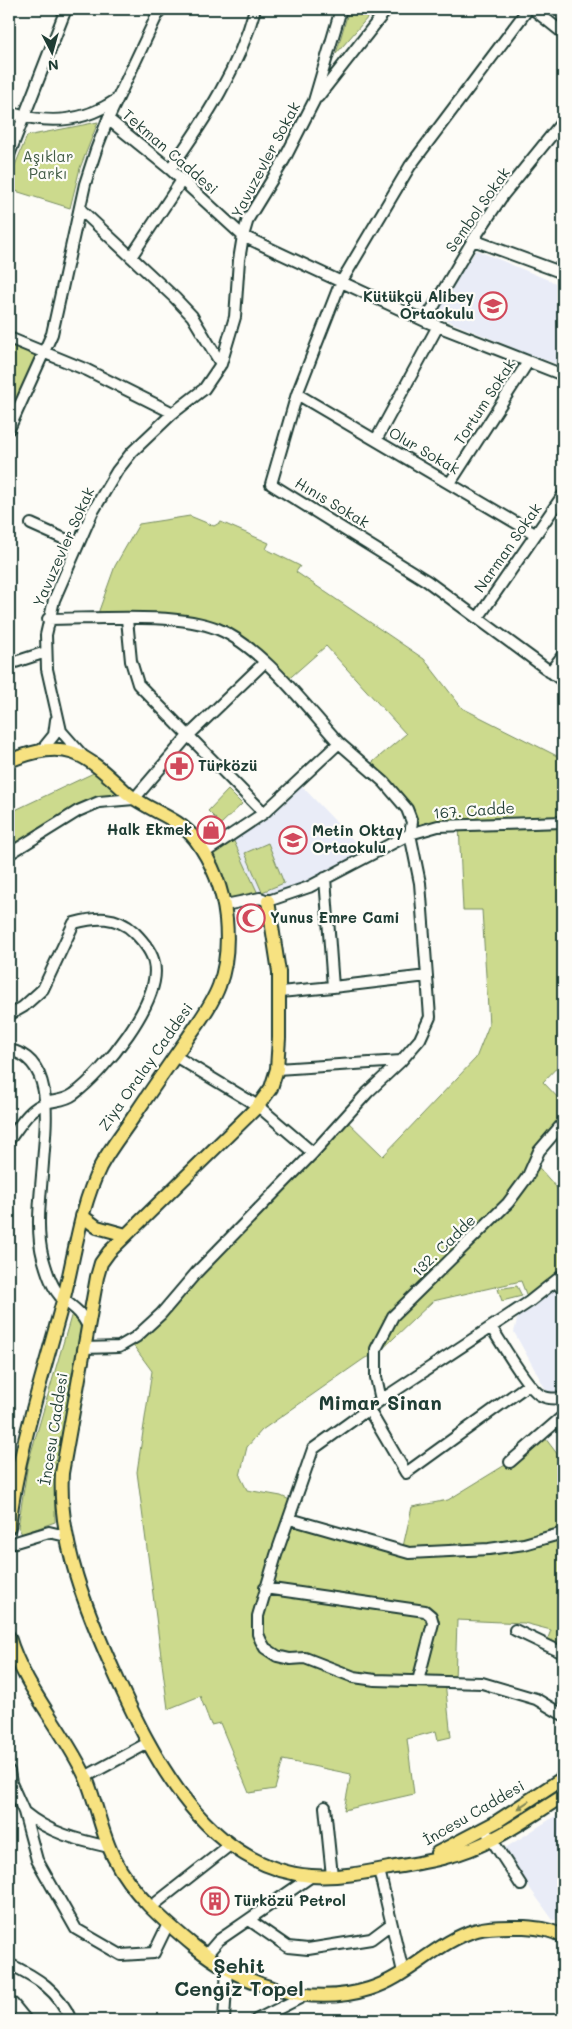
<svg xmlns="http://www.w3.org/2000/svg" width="572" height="2029" font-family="Mali,sans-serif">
	<rect width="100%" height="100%" fill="#fdfcf7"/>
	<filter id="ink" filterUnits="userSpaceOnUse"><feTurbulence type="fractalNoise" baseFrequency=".02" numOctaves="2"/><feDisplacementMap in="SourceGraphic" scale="10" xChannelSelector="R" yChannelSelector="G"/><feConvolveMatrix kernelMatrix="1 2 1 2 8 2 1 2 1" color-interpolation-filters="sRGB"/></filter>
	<g filter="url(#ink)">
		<!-- built -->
		<path fill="#e9ecf7" d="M476,250L563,286V366L528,354L441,318L439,313L444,299Z
			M297,781L356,843L364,858L325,878L260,898L232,837Z
			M555,1289L563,1298V1391L554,1393L546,1390L514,1332L518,1316Z
			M563,1811V1919L553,1920L502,1850Z"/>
		<!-- green -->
		<path fill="#ccda8d" stroke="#768c60" d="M349,9H375L336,54Z
			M98,122L80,168L70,208L9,189V180L27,136Z
			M9,338L44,354L9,429Z
			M190,516L214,526L221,522L269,543L266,549L300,566L296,572L424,659L462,708L559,757L563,807V1061L543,1082L563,1103V1123L534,1162L563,1195V1275L529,1302L521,1281L433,1301L376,1355L365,1358L262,1430L247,1447L240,1476L247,1490L281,1496L294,1502L290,1518L402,1551L412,1507L448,1500L510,1462L542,1434L558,1455L563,1454V1658L544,1649L551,1630L524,1623L457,1620L455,1681L445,1682L451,1737L438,1740L436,1731L407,1739L414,1794L344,1810L351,1774L283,1760L275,1789L249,1793L220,1723L211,1725L200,1696L168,1709L137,1472L152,1371L130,1341L344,1118L383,1156L476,1058L489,1025L482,910H463L459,825L410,834L412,822L367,767L406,734L326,646L284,683L236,639L194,622L96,619L115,566L139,524Z
			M102,769L134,799L99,802L9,854V813Z
			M228,790L242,804L221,824L208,811Z
			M232,837L260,898L225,905L204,854Z
			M268,843L284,883L262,892L245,853Z
			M517,1286L522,1296L502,1301L498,1289Z
			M72,1313L76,1314L83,1335L61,1444L55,1487V1522L22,1534L18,1527L28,1463Z"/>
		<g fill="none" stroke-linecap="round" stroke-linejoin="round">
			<!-- minor casing -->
			<g stroke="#1f3d34" stroke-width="14">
				<path id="minor" d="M528,9L410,166L340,284L297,394L271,484L427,581L563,681
					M533,9L563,33
					M318,97L387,9
					M9,112C47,125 82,123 116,100
					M108,119L170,169L243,236L425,321L563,375
					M9,155L66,9
					M170,169C205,120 239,68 255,9
					M80,209L175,298L192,316L221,364
					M473,240L563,273
					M131,257L182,180
					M425,321L473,240L503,195L563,121
					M9,338L87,370L173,413
					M297,394L535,534
					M9,429L52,334L85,184L96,150L108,119L160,9
					M376,440L438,326
					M450,483L528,362
					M31,524L78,545
					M478,618L563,495
					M48,619C94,619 178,612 218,629C262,647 307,708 339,743L264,813L204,853
					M127,619L131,661L138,684L264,813
					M9,664L46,652
					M550,672L563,655
					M41,751L54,735L56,720
					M83,756L61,731L47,669L46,635L54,600L92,513L117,471L132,452L173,413L204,389L221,364L235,317L239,260L243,236L248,219L284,160L314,101L341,9
					M9,854L78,811L99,802L134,799L188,736L265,662
					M225,905L260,898L268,901L309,887L410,834L438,826L563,822
					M333,987L427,976
					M280,992L333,987L325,878
					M9,1015L23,1007L43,989L74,923C96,917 116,915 134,932C142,940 152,951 154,963C163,1000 103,1073 74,1094C65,1101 56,1100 46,1103C29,1108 19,1127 9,1140
					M9,1050C57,1059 45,1129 43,1163C41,1193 35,1229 43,1258C47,1272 52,1289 63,1299C75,1309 80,1311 88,1326
					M175,1056L258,1106L313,1153
					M277,1069L401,1061
					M563,1275L529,1302L381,1400L313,1449L276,1555L258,1616V1634L261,1641L265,1648L277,1656L290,1659L305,1658L354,1677L375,1680L482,1683L536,1699L563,1715
					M556,1282L563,1290
					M491,1327C501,1342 526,1386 540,1395C547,1399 556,1399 563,1398
					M84,1348L119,1347L136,1337L161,1314L196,1273L313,1153L368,1092L401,1061L420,1039L430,1017L420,883L410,834L412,822L407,809L384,782L339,743
					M381,1400L376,1377V1349L393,1316L508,1203L528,1176L539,1151L563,1123
					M369,1410L406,1473L529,1384
					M510,1462L563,1416
					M290,1519L409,1553L489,1549L524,1544L563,1533
					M9,1544L49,1532L66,1536
					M265,1588L425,1611L431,1616L433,1623L418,1681
					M515,1630L563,1653
					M9,1771L11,1783L24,1812L37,1860L76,1929L121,1955L154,1953L168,1924
					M85,1777L148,1743
					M325,1807L332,1876
					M24,1812C49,1833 78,1840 109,1847
					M488,1834L521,1885
					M379,1870L403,1972
					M151,1907L230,1845
					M249,1920L288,1947L308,1949L371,1939L391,1924
					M206,1955L219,1940L312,1876
					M9,1964C37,1977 59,1991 71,2020
					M9,2007L13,2004L26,2020
					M224,2020L227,1969
					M256,2020L304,1996"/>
			</g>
			<!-- major casing -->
			<g stroke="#1f3d34" stroke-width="16">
				<path id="major" d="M9,761C68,737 84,753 127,793C148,811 177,816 195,839C212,862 223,890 226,919C228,941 227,965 219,986C212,1005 198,1023 187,1039C168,1066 150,1092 132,1119C121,1135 109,1150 100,1167C80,1208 75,1254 64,1297C44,1373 18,1449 9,1527
					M268,901L279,972V1038L277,1069L271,1088L258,1106L109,1252L101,1263L97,1277L62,1473C58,1542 87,1612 115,1674C153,1759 207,1867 311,1876C337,1878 364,1873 389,1868C408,1865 428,1862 446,1857C489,1847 526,1819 563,1796
					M82,1216L97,1227L126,1235
					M9,1637C24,1688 64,1730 86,1778C97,1804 101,1833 114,1858C131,1893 164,1921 194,1946C242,1985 308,2008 369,1989C409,1977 437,1941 477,1930C491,1926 508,1927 523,1927C536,1928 552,1929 563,1937
					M437,1853L496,1822L563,1778"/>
			</g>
			<!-- minor -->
			<use href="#minor" stroke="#fdfcf7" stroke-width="10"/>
			<!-- major -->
			<use href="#major" stroke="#f7e281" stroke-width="12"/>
		</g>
		<!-- one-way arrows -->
		<defs><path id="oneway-solid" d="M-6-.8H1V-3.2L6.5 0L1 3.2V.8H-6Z" transform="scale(1.25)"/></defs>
		<use fill="#808757" href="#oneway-solid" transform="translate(523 1805) rotate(146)"/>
	</g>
	<!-- icons -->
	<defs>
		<g id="school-ring" transform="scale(1.4375)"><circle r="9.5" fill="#fdfcf7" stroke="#d1495b" stroke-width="1.5"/><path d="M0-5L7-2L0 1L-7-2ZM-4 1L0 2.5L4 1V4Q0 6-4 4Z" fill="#d1495b"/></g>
		<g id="pharmacy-ring" transform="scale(1.4375)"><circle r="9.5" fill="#fdfcf7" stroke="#d1495b" stroke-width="1.5"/><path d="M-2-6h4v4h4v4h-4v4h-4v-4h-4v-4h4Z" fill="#d1495b"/></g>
		<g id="shop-ring" transform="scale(1.4375)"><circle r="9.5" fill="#fdfcf7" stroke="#d1495b" stroke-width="1.5"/><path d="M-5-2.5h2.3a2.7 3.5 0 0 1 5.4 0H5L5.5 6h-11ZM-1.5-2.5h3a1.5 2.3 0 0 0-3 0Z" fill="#d1495b"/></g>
		<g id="mosque-ring" transform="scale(1.4375)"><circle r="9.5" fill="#fdfcf7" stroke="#d1495b" stroke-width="1.5"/><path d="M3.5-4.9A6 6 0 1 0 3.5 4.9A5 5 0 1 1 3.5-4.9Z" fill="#d1495b"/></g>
		<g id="building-ring" transform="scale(1.4375)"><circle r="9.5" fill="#fdfcf7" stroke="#d1495b" stroke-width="1.5"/><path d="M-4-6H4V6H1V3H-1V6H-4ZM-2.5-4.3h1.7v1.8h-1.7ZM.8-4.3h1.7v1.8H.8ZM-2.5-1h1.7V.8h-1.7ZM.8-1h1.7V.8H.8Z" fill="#d1495b"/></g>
	</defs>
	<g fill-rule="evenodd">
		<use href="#school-ring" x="493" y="306"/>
		<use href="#pharmacy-ring" x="179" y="766"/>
		<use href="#shop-ring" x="211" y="830"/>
		<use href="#school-ring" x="293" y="840"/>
		<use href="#mosque-ring" x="251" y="918"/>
		<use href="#building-ring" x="215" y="1901"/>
	</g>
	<g text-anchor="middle" stroke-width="4.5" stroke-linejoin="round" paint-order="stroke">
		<!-- street labels -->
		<g font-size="15" fill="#1f3d34" stroke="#fdfcf7">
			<text transform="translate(170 152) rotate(41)" y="5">Tekman Caddesi</text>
			<text transform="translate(266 160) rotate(-62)" y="5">Yavuzevler Sokak</text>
			<text transform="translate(478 210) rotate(-55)" y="5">Sembol Sokak</text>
			<text transform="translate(485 402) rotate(-57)" y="5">Tortum Sokak</text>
			<text transform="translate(424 451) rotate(30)" y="5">Olur Sokak</text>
			<text transform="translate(332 503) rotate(31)" y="5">Hınıs Sokak</text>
			<text transform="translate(64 547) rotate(-66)" y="5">Yavuzevler Sokak</text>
			<text transform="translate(508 548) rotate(-55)" y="5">Narman Sokak</text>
			<text transform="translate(474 811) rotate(-4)" y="5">167. Cadde</text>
			<text transform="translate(146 1067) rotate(-55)" y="5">Ziya Oralay Caddesi</text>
			<text transform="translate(444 1246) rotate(-44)" y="5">132. Cadde</text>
			<text transform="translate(54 1429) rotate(-81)" y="5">İncesu Caddesi</text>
			<text transform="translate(474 1813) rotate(-30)" y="5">İncesu Caddesi</text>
		</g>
		<!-- park labels -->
		<g font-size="15" fill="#425c46" stroke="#fdfcf7">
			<text x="48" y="162">Aşıklar<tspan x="48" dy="17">Parkı</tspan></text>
		</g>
		<!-- poi labels -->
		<g font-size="15" font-weight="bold" fill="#1f3d34" stroke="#fdfcf7" text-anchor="start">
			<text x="474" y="302" text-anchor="end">Kütükçü Alibey<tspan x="474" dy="17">Ortaokulu</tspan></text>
			<text x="198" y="771">Türközü</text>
			<text x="192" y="835" text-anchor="end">Halk Ekmek</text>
			<text x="312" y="836">Metin Oktay<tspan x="312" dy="17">Ortaokulu</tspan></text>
			<text x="270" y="923">Yunus Emre Cami</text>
			<text x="234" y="1906">Türközü Petrol</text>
		</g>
		<!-- district labels -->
		<g font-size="20" font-weight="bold" fill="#1f3d34" stroke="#fdfcf7">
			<text x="380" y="1410">Mimar Sinan</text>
			<text x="239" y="1973">Şehit<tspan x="239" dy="23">Cengiz Topel</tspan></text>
		</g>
	</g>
	<!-- margin -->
	<rect width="572" height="2029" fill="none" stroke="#fdfcf7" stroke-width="30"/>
	<rect x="15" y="15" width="542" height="1999" fill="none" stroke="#1f3d34" stroke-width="2" filter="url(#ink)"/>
	<!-- north arrow -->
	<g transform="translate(52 52) rotate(174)" stroke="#fdfcf7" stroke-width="4" paint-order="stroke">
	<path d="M0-4L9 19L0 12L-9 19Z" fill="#1f3d34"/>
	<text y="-8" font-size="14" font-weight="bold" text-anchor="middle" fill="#1f3d34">N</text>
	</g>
</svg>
